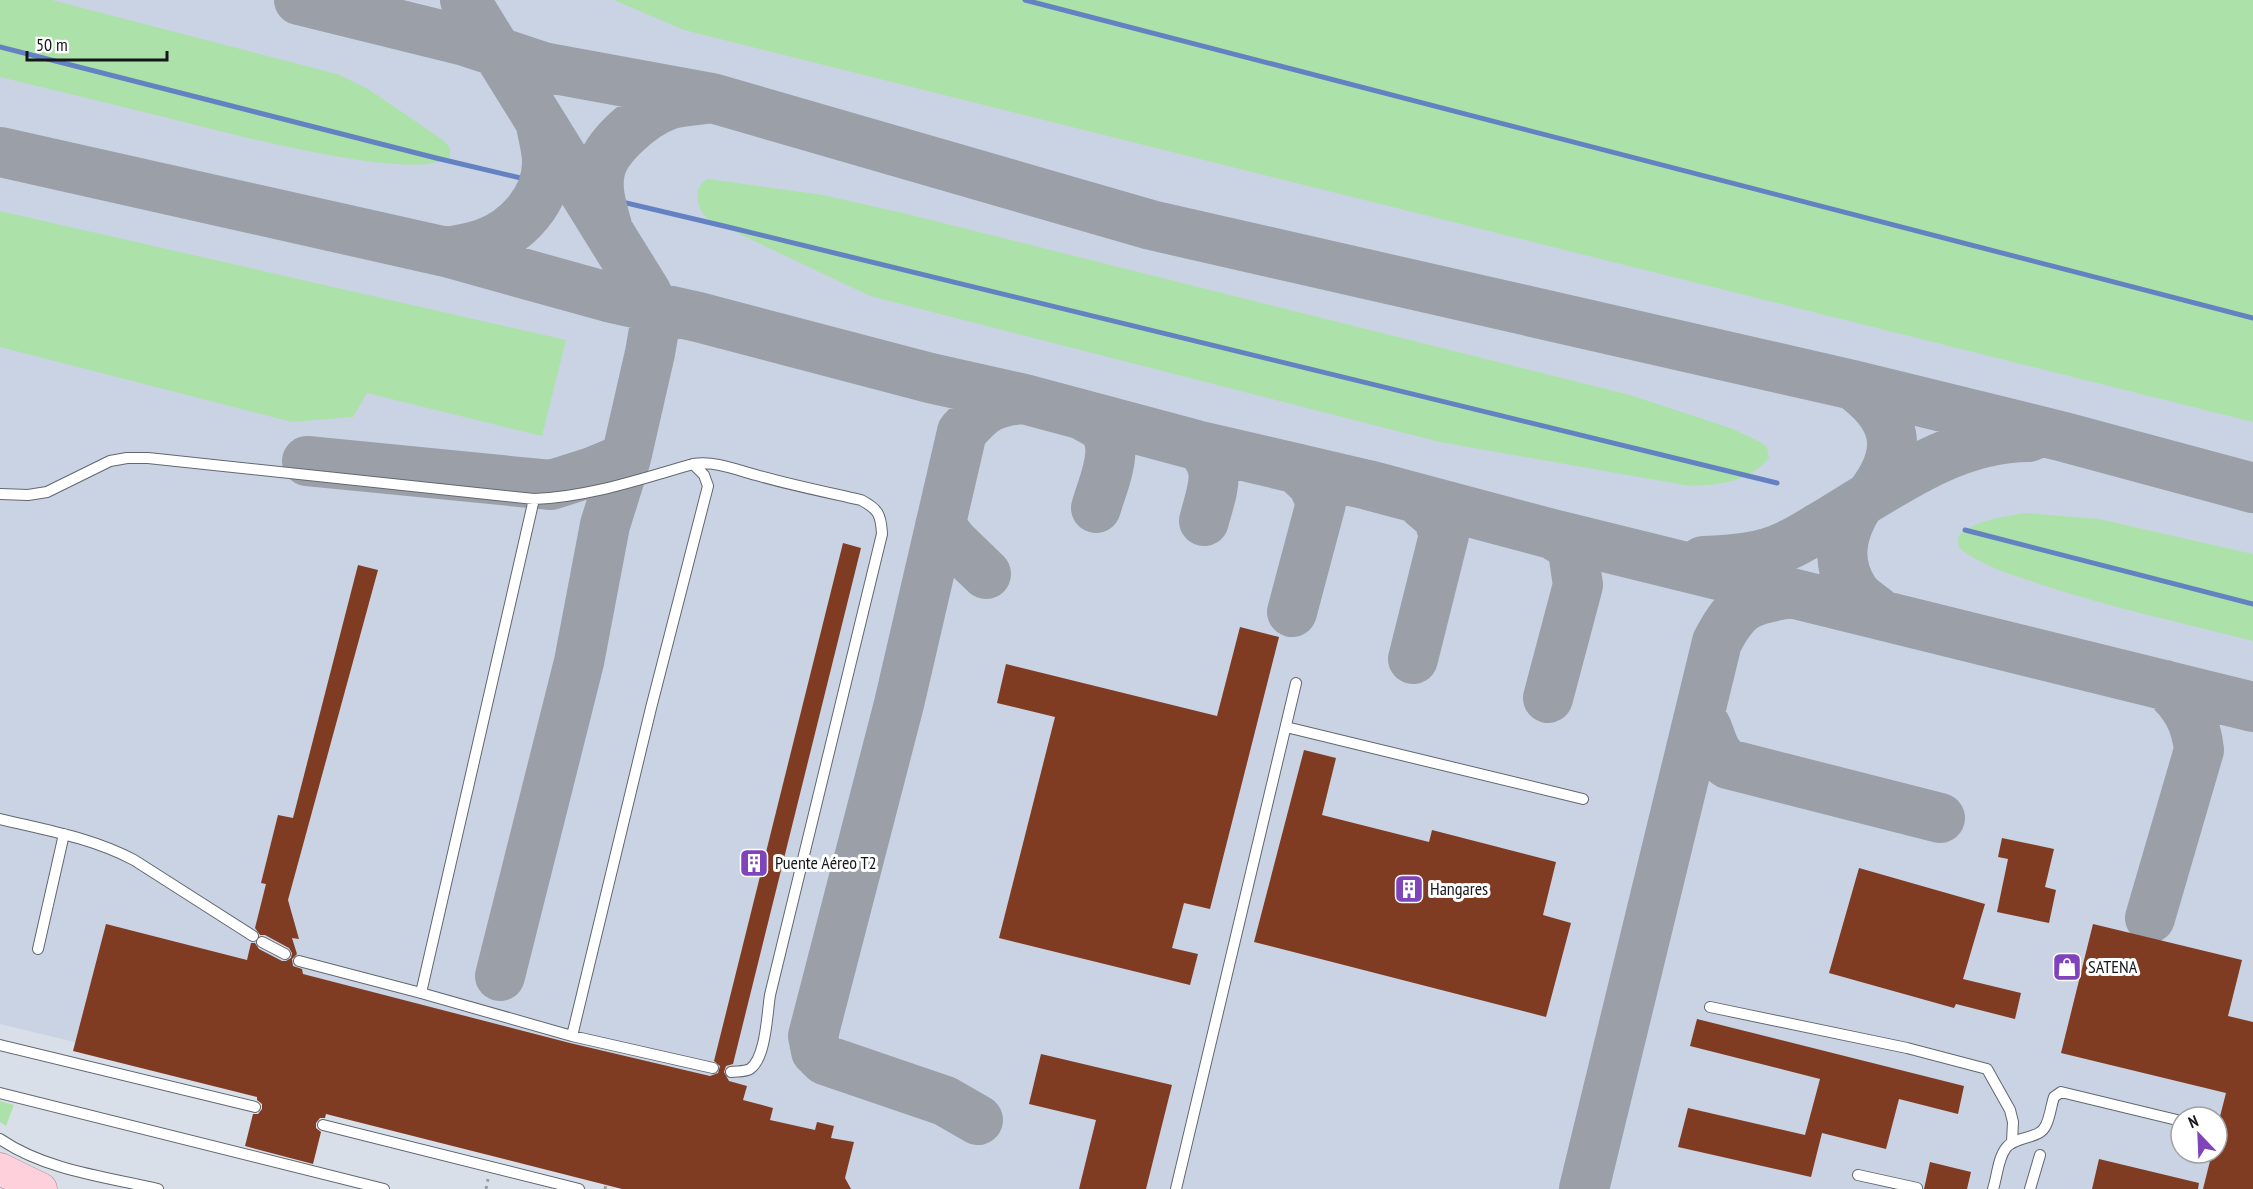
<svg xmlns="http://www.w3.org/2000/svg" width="2253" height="1189" font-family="'PT Sans Narrow',sans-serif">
	<rect width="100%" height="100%" fill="#d9dfe9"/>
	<!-- built -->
	<path fill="#c9d3e3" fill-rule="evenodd" d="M0,0H2253V1189H683L0,1024ZM2181,1117H2217V1153H2181Z"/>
	<!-- green -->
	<path fill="#ace2a9" d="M0,0H52L337,74L368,89L443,140L450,148V157C413,185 210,128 160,116C107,103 53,90 0,77Z
		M614,0H2253V422L684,30Z
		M708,179L823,195L907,214L1630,395L1733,429L1760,442L1767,447L1769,458C1749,482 1719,485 1690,486L1440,442L870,296L708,219C696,209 692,186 708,179Z
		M0,211L566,340L542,436L367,393L353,417L292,422L0,347Z
		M2027,513L2099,519L2253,554V641C2182,623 2109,607 2039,584C2013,575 1982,566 1959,548L1958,538C1965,522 2010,515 2027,513Z
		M0,1101L14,1105L6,1126L0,1122Z"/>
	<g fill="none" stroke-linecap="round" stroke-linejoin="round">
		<!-- stream -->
		<path stroke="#6482c1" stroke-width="5" d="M1025,0L2253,318
			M0,47L436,158L728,227L1777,483
			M1965,530L2253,604"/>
		<!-- taxiway -->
		<path stroke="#9ba0a8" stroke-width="50" d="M299,0L465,41L543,67L712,98L1151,225L1853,385L2064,437L2253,488
			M465,0L646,292L654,308L656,318L650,353L626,458L605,525L579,662L500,976
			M0,152L446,252L608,297L698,317L930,378L1024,399L1196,445L1368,485L1552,534L2253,707
			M607,226C602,208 596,190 600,171C606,145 643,114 668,105C679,101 692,101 704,99
			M446,252C458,250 471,248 483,244C517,232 548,199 547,161C547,150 543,136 541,125
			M1853,385C1897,417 1905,450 1871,495
			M1086,417C1093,421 1101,424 1105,431C1119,452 1102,486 1096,508
			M1196,445C1225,465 1211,493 1204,521
			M307,461L551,485L592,472L626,458
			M1859,504C1841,532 1835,562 1854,591C1860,600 1871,606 1879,613
			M940,526L954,543L986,574
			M1703,561C1732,560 1762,558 1788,545C1799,540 1810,533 1820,527C1885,489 1950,437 2029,437
			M1292,612L1321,503L1313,484L1296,468
			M1413,659L1444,535L1438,517L1417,499
			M1548,698L1578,585L1573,551L1567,543L1552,534
			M1700,718C1713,731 1708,749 1728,764L1940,818
			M2150,918L2199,750C2196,722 2186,704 2165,685
			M978,1120L945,1101L825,1060L816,1051L813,1036L899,704L962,432C982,409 992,401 1024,399
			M1584,1189L1717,642C1737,603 1749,600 1791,593"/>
	</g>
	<!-- building -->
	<path fill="#803c23" d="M843,543L861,548L733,1064L726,1066L724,1072L729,1081L747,1086L743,1100L773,1108L770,1120L815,1130L817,1122L834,1126L831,1138L854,1142L845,1178L851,1189H622L326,1114L325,1118H320L316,1123V1128L321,1132L313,1164L245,1146L253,1114H258L262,1109V1104L257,1100V1097L73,1051L106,924L247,960L251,943H255L259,949L282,961H286L291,958L292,953L289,948L265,935H260L255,928L266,884L261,883L278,815L293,818L358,565L378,570L288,900L299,939L292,938L297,954L292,959L293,966L302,969L303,974L570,1043L710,1076L718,1073L720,1066L714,1061Z
		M1240,627L1279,637L1210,909L1184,903L1172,948L1198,954L1190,985L999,938L1055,717L997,703L1006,664L1217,716Z
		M1304,750L1336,758L1322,815L1429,842L1432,830L1556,862L1543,915L1571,923L1546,1017L1254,942Z
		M2002,838L2054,849L2045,887L2056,890L2049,923L1997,912L2008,859L1998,857Z
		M1859,868L1985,904L1963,979L2021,993L2015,1019L1956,1004L1954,1008L1829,973Z
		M2093,924L2242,960L2228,1016L2253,1022V1189H2203L2212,1153H2217V1128L2226,1093L2061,1053Z
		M1697,1019L1964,1086L1958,1114L1899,1099L1886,1149L1822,1133L1811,1177L1678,1147L1688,1108L1805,1135L1820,1079L1690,1046Z
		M1041,1054L1172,1085L1146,1189H1079L1096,1120L1029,1104Z
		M2099,1159L2199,1183L2198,1189H2092Z
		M1930,1162L1971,1172L1967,1189H1924Z"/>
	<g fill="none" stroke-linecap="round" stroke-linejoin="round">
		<!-- service casing -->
		<g stroke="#626870" stroke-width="12">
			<path id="service" d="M0,494L28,495L47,492L110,461L127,458H148L534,499C589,497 640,479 693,464C716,461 734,469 756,475C791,485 826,492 861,500C878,509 881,514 882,534L770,995C767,1014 766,1058 750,1069C745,1072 737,1071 731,1072
				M1286,727L1583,799
				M0,819C46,830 92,838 134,860L253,936
				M262,942L285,954
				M38,949L64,834
				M299,961L421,993L572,1036L713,1068
				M421,993L534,499
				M1710,1007L1907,1048L1987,1069L2010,1110L2013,1122L2012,1142
				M572,1036L651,708L708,486L704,475L693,464
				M0,1045L255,1107
				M0,1093L384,1189
				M323,1125L579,1189
				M0,1139C45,1170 106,1177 158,1189
				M1858,1175L1917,1188
				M1176,1189L1296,683
				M1993,1189C1997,1177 1998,1158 2006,1148C2016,1135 2040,1140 2046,1125C2050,1117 2051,1106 2054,1097L2061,1092L2181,1121
				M2030,1189L2040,1155"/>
		</g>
		<!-- primary casing -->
		<g stroke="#ac7a88" stroke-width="33">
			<path id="primary" d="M0,1169L41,1189"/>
		</g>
		<!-- path -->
		<path stroke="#989da4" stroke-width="3" stroke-dasharray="3 4.5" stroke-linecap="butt" d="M486,1189L488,1179
			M605,1189L606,1185"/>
		<!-- service -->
		<use href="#service" stroke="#fff" stroke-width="10"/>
		<!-- primary -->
		<use href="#primary" stroke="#fed0db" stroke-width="32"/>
	</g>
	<!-- icons -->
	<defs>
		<g id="building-square" transform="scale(1.5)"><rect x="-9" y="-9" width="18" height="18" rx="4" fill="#8044ba" stroke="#fff"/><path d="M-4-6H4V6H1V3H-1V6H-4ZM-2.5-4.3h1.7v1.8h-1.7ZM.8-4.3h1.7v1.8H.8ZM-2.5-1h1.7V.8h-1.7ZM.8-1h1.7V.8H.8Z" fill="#fff"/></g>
		<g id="shop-square" transform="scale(1.5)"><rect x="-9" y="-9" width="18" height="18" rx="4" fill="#8044ba" stroke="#fff"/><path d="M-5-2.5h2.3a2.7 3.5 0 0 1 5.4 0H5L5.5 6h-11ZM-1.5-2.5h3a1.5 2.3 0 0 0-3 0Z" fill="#fff"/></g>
	</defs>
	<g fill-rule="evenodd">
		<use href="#building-square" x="754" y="863"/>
		<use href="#building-square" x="1409" y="889"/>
		<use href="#shop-square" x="2067" y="967"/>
	</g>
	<g text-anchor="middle" stroke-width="6" stroke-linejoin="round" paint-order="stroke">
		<!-- poi labels -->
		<g font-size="18" fill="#15171a" stroke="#fff" text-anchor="start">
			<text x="775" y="869">Puente Aéreo T2</text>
			<text x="1430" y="895">Hangares</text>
			<text x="2088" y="973">SATENA</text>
		</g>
	</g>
	<!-- north arrow -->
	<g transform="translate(2199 1135) rotate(337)"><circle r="28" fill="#ffffff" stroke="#a1a2a3" stroke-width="1.5"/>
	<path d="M0-4.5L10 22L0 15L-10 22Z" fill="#8044ba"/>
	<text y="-9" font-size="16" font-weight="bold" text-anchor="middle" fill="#15171a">N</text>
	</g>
	<!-- scale -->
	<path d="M27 51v9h140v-9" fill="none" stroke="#15171a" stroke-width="3"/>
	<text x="36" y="51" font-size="18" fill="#15171a" stroke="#ffffff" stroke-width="4.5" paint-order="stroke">50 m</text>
</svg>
